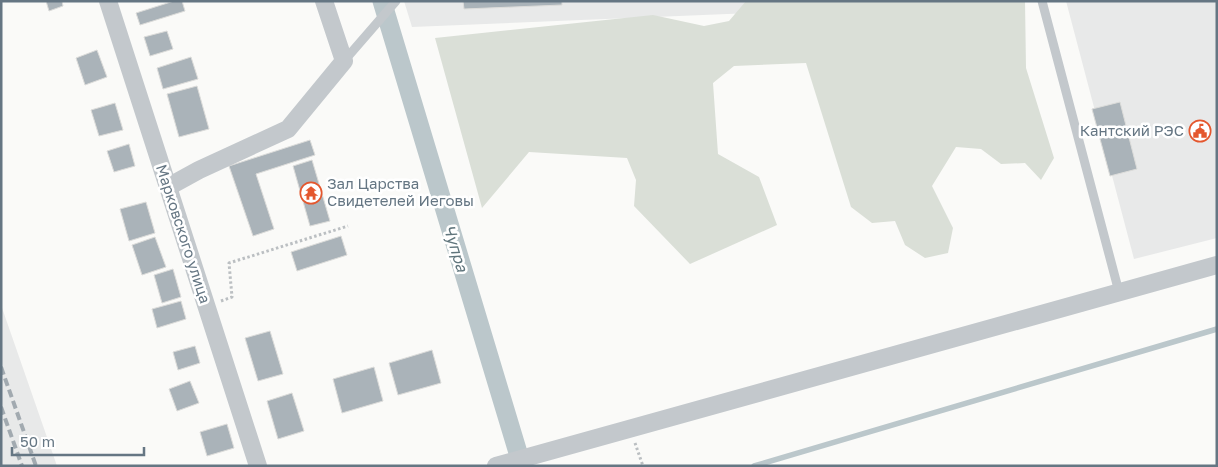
<svg xmlns="http://www.w3.org/2000/svg" width="1218" height="467" font-family="'Golos Text',sans-serif">
	<rect width="100%" height="100%" fill="#fafaf8"/>
	<!-- built -->
	<path fill="#e8e9e9" d="M404,1H1040L412,27Z
		M1066,1H1217V238L1134,259Z
		M1,305L57,466H1Z"/>
	<!-- green -->
	<path fill="#dadfd7" d="M746,1H1025L1026,68L1054,158L1041,180L1025,163L1001,164L981,149L956,147L932,186L953,228L948,253L925,258L905,245L895,221L872,223L851,207L806,63L734,66L713,83L718,154L759,177L777,225L690,264L634,206L636,180L627,158L529,152L482,208L435,38L653,15L704,26L729,21Z"/>
	<g fill="none" stroke-linecap="round" stroke-linejoin="round">
		<!-- stream -->
		<path stroke="#bbc7cb" stroke-width="5.5" d="M754,466L1217,329"/>
		<!-- canal -->
		<path stroke="#bbc7cb" stroke-width="19" d="M382,1L522,466"/>
	</g>
	<!-- building -->
	<path fill="#aab3b9" stroke="#dcdcda" d="M46,1H62L63,6L49,11Z
		M174,1H182L185,11L140,25L136,13Z
		M463,1H562V5L464,9Z
		M167,31L173,49L150,56L144,37Z
		M97,50L107,77L85,85L76,58Z
		M191,57L198,79L163,89L157,68Z
		M197,86L209,129L179,137L167,94Z
		M1120,102L1137,169L1110,176L1092,109Z
		M115,103L123,130L99,136L91,110Z
		M310,140L315,155L256,174L274,229L253,236L229,166Z
		M129,144L135,166L114,172L107,151Z
		M312,160L330,221L310,226L293,166Z
		M146,202L155,233L129,241L120,209Z
		M341,236L347,255L297,271L291,252Z
		M155,237L166,267L142,275L132,245Z
		M173,269L181,297L162,303L154,275Z
		M181,301L186,319L157,328L152,309Z
		M270,331L283,374L258,381L245,338Z
		M195,346L200,363L178,370L173,352Z
		M432,350L441,383L398,395L389,363Z
		M374,367L383,401L342,413L333,379Z
		M190,381L199,403L177,411L169,389Z
		M292,393L304,431L278,439L267,401Z
		M227,424L234,448L207,456L200,432Z"/>
	<g fill="none" stroke-linecap="round" stroke-linejoin="round">
		<!-- path -->
		<path stroke="#bbbfc2" stroke-width="3" stroke-dasharray="2.5 2.5" stroke-linecap="butt" d="M221,301L232,297L229,263L348,226
			M635,443L643,466"/>
		<!-- lane -->
		<path stroke="#c3c8cc" stroke-width="9" d="M1042,1L1119,292
			M344,61L396,1"/>
		<!-- street -->
		<path stroke="#c3c8cc" stroke-width="18" d="M108,1L258,466
			M168,187L199,170L288,129L344,61L324,1
			M496,466L1217,265"/>
		<!-- rail -->
		<path stroke="#a2aab0" stroke-width="4" stroke-dasharray="8 4" stroke-linecap="butt" d="M1,367L36,466
			M1,407L22,466"/>
	</g>
	<!-- icons -->
	<defs>
		<g id="civic-ring" transform="scale(1.125)"><circle r="9.5" fill="#fff" stroke="#e4572e" stroke-width="1.5"/><path d="M-.6-6.5H3V-4.5H.6V-3L4-1V1h2V6H-6V1h2V-1L-.6-3ZM-1.2 2.5V6h2.4V2.5Z" fill="#e4572e"/></g>
		<g id="temple-ring" transform="scale(1.125)"><circle r="9.5" fill="#fff" stroke="#e4572e" stroke-width="1.5"/><path d="M0-6L5-2H3V0L6.5 2.5H4V6H1.5V3h-3V6H-4V2.5H-6.5L-3 0V-2H-5Z" fill="#e4572e"/></g>
	</defs>
	<g fill-rule="evenodd">
		<use href="#civic-ring" x="1200" y="131"/>
		<use href="#temple-ring" x="311" y="193"/>
	</g>
	<g text-anchor="middle" stroke-width="5" stroke-linejoin="round" paint-order="stroke">
		<!-- poi labels -->
		<g font-size="15" fill="#657683" stroke="#fff" text-anchor="end">
			<text x="1184" y="136">Кантский РЭС</text>
			<text x="327" y="189" text-anchor="start">Зал Царства<tspan x="327" dy="17">Свидетелей Иеговы</tspan></text>
		</g>
		<!-- street labels -->
		<g font-size="15" fill="#657683" stroke="#fff">
			<text transform="translate(183 234) rotate(72)" y="5">Марковского улица</text>
		</g>
		<!-- water labels -->
		<g font-size="16" font-style="italic" fill="#60757c" stroke="#fff">
			<text transform="translate(456 248) rotate(73)" y="6">Чупра</text>
		</g>
	</g>
	<!-- border -->
	<rect width="1218" height="467" fill="none" stroke="#657683" stroke-width="5"/>
	<!-- scale -->
	<path d="M12 447v8h132v-8" fill="none" stroke="#657683" stroke-width="2.5"/>
	<text x="20" y="447" font-size="15" fill="#657683" stroke="#ffffff" stroke-width="4" paint-order="stroke">50 m</text>
</svg>
